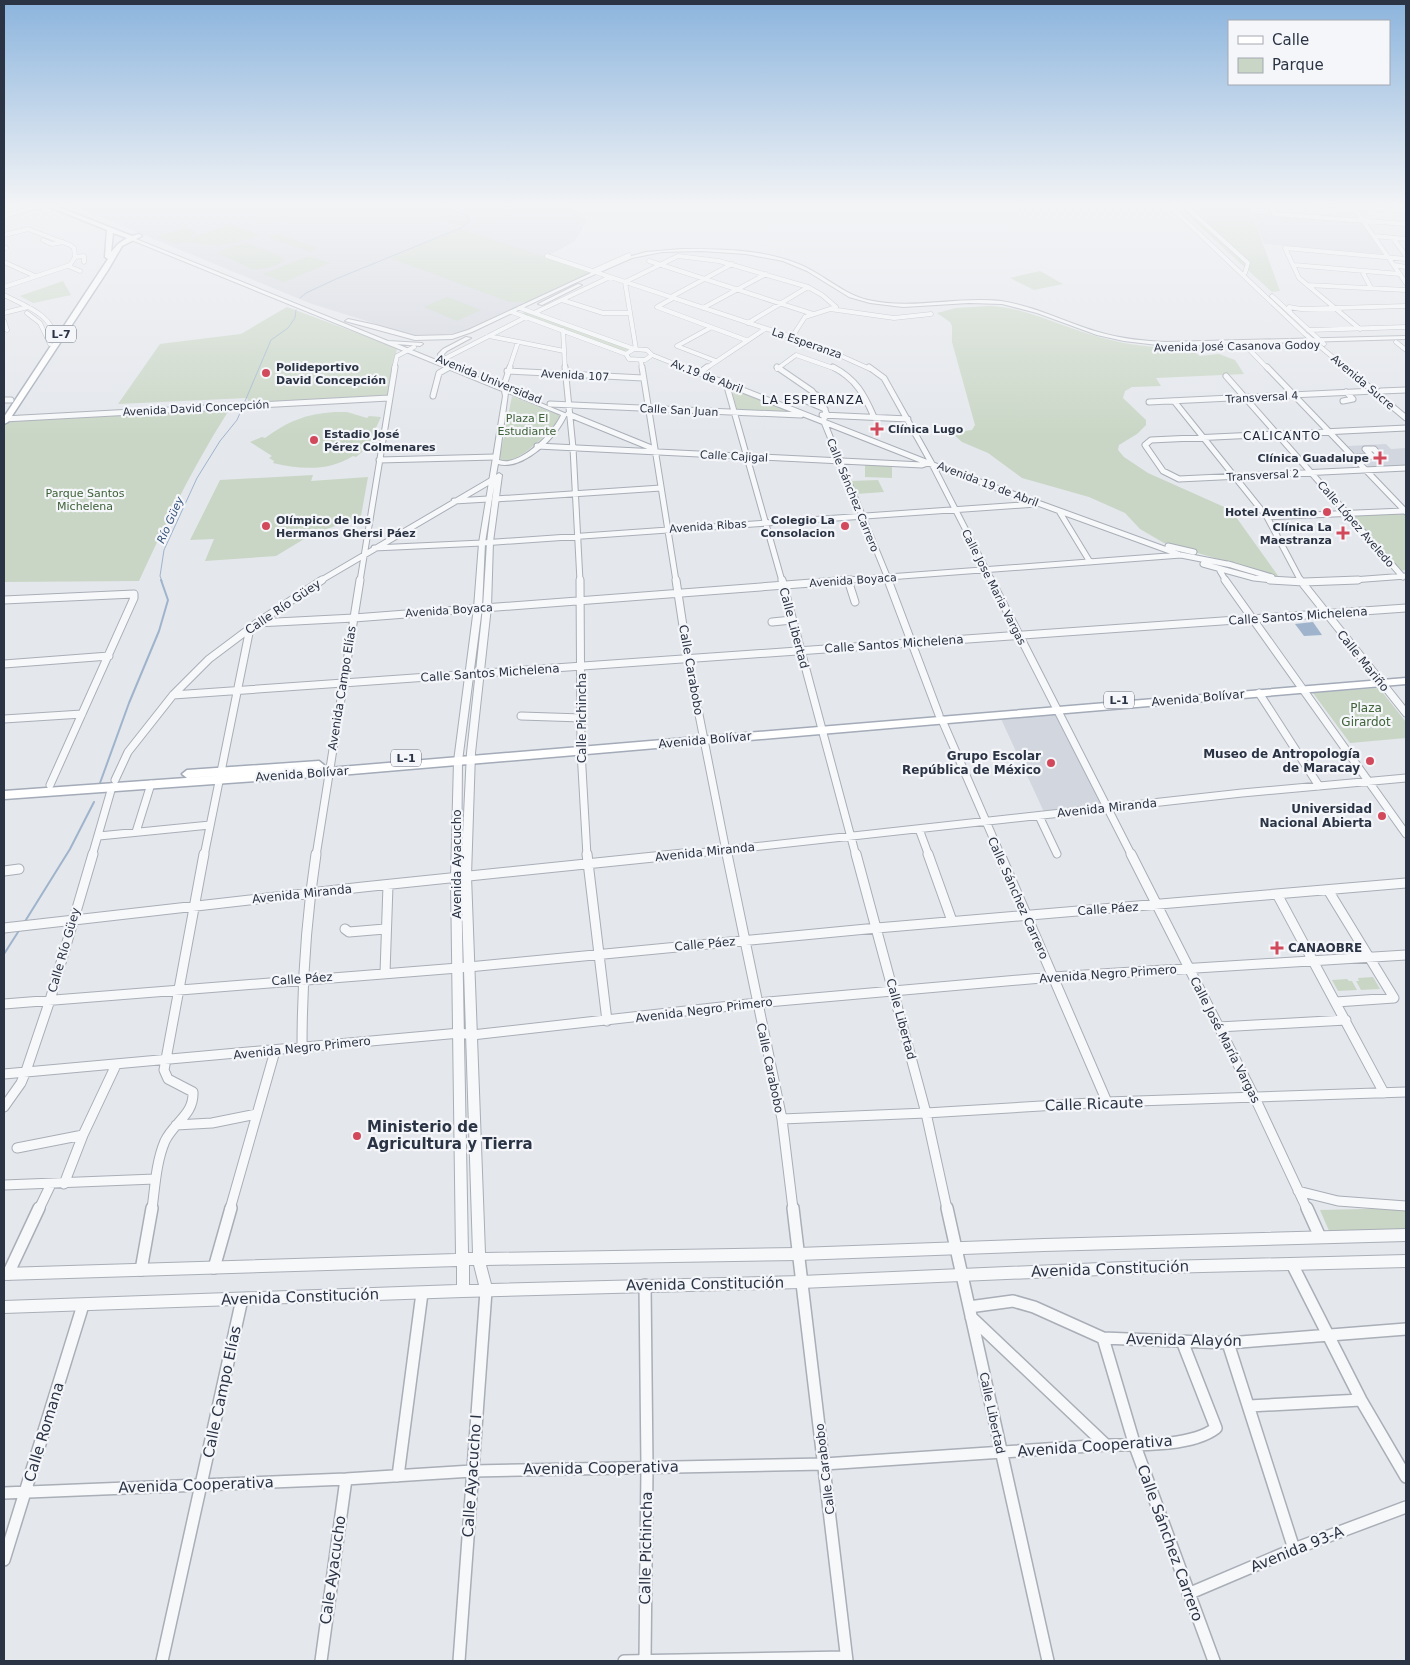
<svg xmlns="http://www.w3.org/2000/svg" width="1410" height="1665" font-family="'DejaVu Sans',sans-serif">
	<rect width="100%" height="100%" fill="#e4e7ec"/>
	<!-- built -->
	<path fill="#d2d6de" d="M66,203H557L577,211L587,220L575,241L548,256L594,272L468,330L442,336H415L312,304Z
		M1252,213L1361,221L1382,254L1264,244Z
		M1386,444L1391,449L1406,448V468H1370L1348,446Z
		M1057,714L1104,806L1044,812L1001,719Z"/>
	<!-- green -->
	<path fill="#c9d6c5" d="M236,203H279L288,222Z
		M393,203H430L466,215L470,221L463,227Z
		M1174,203H1248L1280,291L1272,292Z
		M230,224L259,235C245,242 227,245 211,245C198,245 189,239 176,244L156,237L185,228L195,232L190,239Z
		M460,229L591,272L526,302H510L390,258Z
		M276,234L318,248L310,252L268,237Z
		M247,243L283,257L284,261C274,267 264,270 252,269L218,253L231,246Z
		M309,256L330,263L284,282L263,274Z
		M1040,271L1063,284L1034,290L1010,278Z
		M63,281L71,295L33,303L20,296Z
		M447,297L481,310L457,321L424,307Z
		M990,306C1026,308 1055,324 1089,334C1134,348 1164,349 1210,346L1214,349L1194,352L1200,356L1219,354L1235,360L1244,374L1156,378L1161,386L1132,387L1125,391L1123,398L1146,420V425L1137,434L1119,445L1118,450L1124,457L1148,473L1231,510L1279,577L1266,576L1235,564L1164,543L1140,529L1125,513L1089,497L1022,478L988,453L962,442L952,433L972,430L975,425L952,342V326L950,322L937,313L956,308Z
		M287,307L397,348L388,400L250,406L247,398L118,404L160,344L241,334Z
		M526,311L629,349L624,352L521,314Z
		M731,388L801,414L737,410Z
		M512,396L559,415L560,419C550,431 518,466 501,460L500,456Z
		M229,410C194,465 166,522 139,581L4,582V422Z
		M335,412H347L367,418L369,416L381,417L372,436L375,437L371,441L374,442L356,457L353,456C328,472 299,469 273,463L274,461L269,458L272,456L250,442L262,437L265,438C289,421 305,414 335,412Z
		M865,465L892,466V478L865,477Z
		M313,475L311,481L368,477L361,516L309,536L276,556L205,561L214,539L190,540L220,480Z
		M878,480L884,492L856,494L851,481Z
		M1403,512L1406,514V570L1399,571L1347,514Z
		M1379,688L1406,722V738L1350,743L1313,693Z
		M1373,977L1380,989L1361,990L1356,981H1359L1358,978Z
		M1347,979L1349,981H1352L1357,990L1338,991L1332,980Z
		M1406,1208V1231L1330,1233L1320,1210Z"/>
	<!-- water -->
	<path fill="#9fb4cc" d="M1313,622L1322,635L1304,636L1295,624Z"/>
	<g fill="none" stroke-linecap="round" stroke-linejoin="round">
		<!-- stream-far1 -->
		<path stroke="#9fb4cc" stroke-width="1" d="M300,298L306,293L336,279L463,227L470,221L466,215L430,203
			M162,581L160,576L164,550L197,478L220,441L237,420L271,340L288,328L295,318L296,310"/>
		<!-- stream -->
		<path stroke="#9fb4cc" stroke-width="2" d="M100,783L129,703L159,631L168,600L161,580
			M24,923L70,849L94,802
			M4,954L20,929"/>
		<!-- minor-far4 casing -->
		<g stroke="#a9aeb7" stroke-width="5">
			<path id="minor-far4" d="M1167,203L1305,334L1347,369
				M1182,203L1248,263L1245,273
				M1268,203L1274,214L1406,224
				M1304,203L1406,211
				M1352,205L1406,283
				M4,216L35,207L49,206
				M4,235L28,229L70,245L74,248L75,257L70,265L4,287
				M1374,236L1406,239
				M1393,238L1406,256
				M43,240L52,244L63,242
				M4,247L6,248
				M547,256L819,346L870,369
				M75,257L84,256V262
				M649,261L813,314
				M4,262L35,276
				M1294,265L1400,274
				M1394,265L1406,267
				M68,266L80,271
				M593,271L629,255
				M1362,271L1371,288
				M1307,285L1406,290
				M4,295C25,306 53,314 56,341
				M1272,296L1324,344
				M671,297L732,264
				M673,298L657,307L746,340
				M562,300L603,313H630
				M520,308L634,349
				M703,308L766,274
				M512,312L626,354
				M1290,312L1289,307L1301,309L1406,306
				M4,313L28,307
				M27,313L40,323L50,344
				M534,313L610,277
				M4,321L7,330
				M748,323L808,287
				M710,328L677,346L716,361
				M1360,329L1299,278L1285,248L1406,259
				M563,330L565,369
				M1308,330L1406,327
				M489,336L564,351
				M792,337L805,317L830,309L894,318L931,314
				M1396,342L1406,350
				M1245,345L1268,369
				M634,349L647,350L652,355L645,360L629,359L626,354Z
				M636,349L625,282L678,256L719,261L808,287L822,295L836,307L830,309
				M652,355L687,369
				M442,360L526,317
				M641,361L642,369
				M394,369L397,356L414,347
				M509,369L518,342
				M705,369L765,329
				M777,369L796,355L836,369"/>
		</g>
		<!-- minor-far3 casing -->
		<g stroke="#a9aeb7" stroke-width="7">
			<path id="minor-far3" d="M565,367L573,448L580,581
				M642,367L676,581
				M684,367L936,466L1178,554
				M777,367L812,391L823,405L827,415L824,418V422L889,581
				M833,367C856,379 864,394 874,417
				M869,367L884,378L931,462L992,581
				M1267,367L1406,512
				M1345,367L1406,418
				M507,371L643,378
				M699,373L707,367
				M1226,376L1403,577
				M726,383L782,581
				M504,385L510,367
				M1381,391L1406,390
				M817,395L804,400L825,409
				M433,396L439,373L448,368
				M4,400H11
				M1174,401L1267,517L1301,581
				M1343,401L1353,399L1346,392
				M1149,402L1375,391
				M550,404L801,415
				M568,414L654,449
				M822,415L908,419
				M4,419L389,398
				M1406,428L1151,440L1145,445L1163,471L1179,479L1406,468
				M537,446L922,465L931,462
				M1352,457L1380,456L1374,449H1365L1372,456
				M379,460L495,457
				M495,499L661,488
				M454,501L488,499
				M1059,511L1090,562
				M1267,517L1403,511
				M1168,546L1194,552
				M374,548L482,543L1036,504
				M1203,564L1254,578L1282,581
				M1228,564L1272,577
				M1222,570L1220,571L1226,581
				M320,581L492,480
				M360,581L395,367
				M835,581L1181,555L1232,565
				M1339,581L1406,576"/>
		</g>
		<!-- minor-far2 casing -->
		<g stroke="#a9aeb7" stroke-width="9">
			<path id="minor-far2" d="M580,580L581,751L587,856
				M676,580L688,659L727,856
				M782,580L856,856
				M848,580L855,602
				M888,580L939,715
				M991,580L1132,856
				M1225,580L1406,834
				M1270,580L1304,582L1358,580
				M1300,580L1406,713
				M4,600L134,594V598L50,785
				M772,622L792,620
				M257,623L354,618L851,580
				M4,664L109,656
				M1259,693L1319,786
				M173,695L1406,608
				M521,716L582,718
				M4,719L82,714
				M942,720L1001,856
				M115,780L128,752L173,695L209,659L257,623L322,580
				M1039,816L1057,854
				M919,829L929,856
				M136,832L151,784
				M99,836L210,825
				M92,856L112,787
				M204,856L250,628
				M316,856L360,580
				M671,856L1242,793L1406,778"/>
		</g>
		<!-- minor-far1 casing -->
		<g stroke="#a9aeb7" stroke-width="11">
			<path id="minor-far1" d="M587,854L607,1021
				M727,854L782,1119L793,1209
				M856,854L926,1113L947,1209
				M928,854L952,921
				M1000,854L1107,1102
				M1131,854L1255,1098L1307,1209
				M4,871L19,869
				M1328,890L1394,998L1336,1002
				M1277,894L1384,1093
				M4,928L363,887L683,854
				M345,929L349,932L385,929
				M385,973L388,885
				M4,1004L458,968L877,928L1406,883
				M1219,1027L1346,1020
				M302,1049C302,982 306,920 316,854
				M4,1074L460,1033L472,1035L757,1003L1053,977L1406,955
				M4,1107L21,1083L26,1071L50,1000L93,854
				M782,1119L926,1113L1107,1102L1406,1092
				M176,1125L212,1123L257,1114
				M17,1148L83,1135
				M64,1184L83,1135L116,1065
				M4,1185L155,1179
				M1298,1191L1338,1201L1406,1206
				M39,1209L51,1184
				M152,1209C155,1187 156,1162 165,1141C174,1122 194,1115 193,1092L168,1079L164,1070L204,854
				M230,1209L275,1051"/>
		</g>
		<!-- minor casing -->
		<g stroke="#a9aeb7" stroke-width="14">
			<path id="minor" d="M793,1208L847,1661
				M947,1208L1048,1661
				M1307,1208L1320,1237
				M1292,1264L1361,1400L1406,1477
				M214,1268L231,1208
				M141,1270L152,1208
				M8,1274L39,1208
				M645,1285L647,1467L645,1661
				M969,1307L1013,1301L1034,1307L1103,1338L1228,1343L1406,1329
				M971,1317L1106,1445
				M1103,1338L1135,1446L1214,1661
				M1228,1343L1294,1549
				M1249,1406L1361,1400
				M398,1476L422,1293
				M4,1493L346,1479L472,1471L824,1464L1106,1445C1136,1445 1192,1447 1216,1428L1182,1341
				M4,1560L83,1305
				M1188,1594L1294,1549L1406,1507
				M162,1661L242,1299
				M321,1661L346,1479
				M459,1661L486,1291
				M624,1661L846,1657"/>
		</g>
		<!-- tertiary casing -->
		<g stroke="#a9aeb7" stroke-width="2">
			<path id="tertiary" d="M131,237L388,341L422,343L423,344L420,346L397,344L502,387V384H506L507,389L567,414C559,436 523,471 498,464L496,475L499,473L502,475L493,542L491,607L475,753L471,876L485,1253L798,1248L1044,1239L1406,1229V1241L1044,1251L798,1260L486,1265L491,1284L801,1276L1124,1262L1406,1255V1267L1124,1274L801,1288L463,1297L4,1313V1301L457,1285V1266L4,1280V1268L456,1254L451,878L454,761L474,608L479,543L503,396L502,391L129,239ZM508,393L561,415C554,432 519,468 499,460ZM494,486L487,542L483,607L467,753L461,876L473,1253H468L461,878L462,761L482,608L485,543ZM469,1265H474L479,1285H469Z
				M681,249C721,249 764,249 801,265C824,275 843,294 868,300C912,310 957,296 1001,301C1036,306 1068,324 1102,333C1123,339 1145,341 1166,342L1406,336V339L1166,346L1124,341L1097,335L1037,313L1002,304L969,303L903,307L870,303L849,297L807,271L783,261L746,254L702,251L662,252L632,258L573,284L472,332L452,339L415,340L345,321L348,319L376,325L415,336L452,335L468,330L621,259L646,252Z
				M578,284L582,285L542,305L538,304Z
				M466,337L471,338L447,351L444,354L445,360L440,361L438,354L443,349Z"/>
		</g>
		<!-- primary casing -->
		<g stroke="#a3abb8" stroke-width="3">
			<path id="primary" d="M40,203H48L132,236L139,234L142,236L122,246L108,270L8,422L4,424V417L108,259L105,257L107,230ZM113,233L127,238L118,244L111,252Z
				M1406,678V684L328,776L4,799V791L271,772L187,778L182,774L187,770L319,761L324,765L319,769L328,768Z"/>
		</g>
		<!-- minor-far4 -->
		<use href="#minor-far4" stroke="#f7f8fa" stroke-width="4"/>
		<!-- minor-far3 -->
		<use href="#minor-far3" stroke="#f7f8fa" stroke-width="5"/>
		<!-- minor-far2 -->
		<use href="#minor-far2" stroke="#f7f8fa" stroke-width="7"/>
		<!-- minor-far1 -->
		<use href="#minor-far1" stroke="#f7f8fa" stroke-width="9"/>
		<!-- minor -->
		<use href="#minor" stroke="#f7f8fa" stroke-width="11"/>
		<!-- tertiary -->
		<use href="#tertiary" fill="#f7f8fa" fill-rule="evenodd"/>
		<!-- primary -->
		<use href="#primary" fill="#fff" fill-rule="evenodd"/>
	</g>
	<!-- sky -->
	<linearGradient id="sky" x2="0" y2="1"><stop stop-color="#8bb4dd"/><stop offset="0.47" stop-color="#f3f4f6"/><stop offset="1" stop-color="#f3f4f6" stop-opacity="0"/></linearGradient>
	<rect width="1410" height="436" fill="url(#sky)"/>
	<!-- markers -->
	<g fill="#d1495b" stroke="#f4f6f9" stroke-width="2">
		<circle cx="266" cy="373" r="5"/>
		<path d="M874.5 421.5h5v5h5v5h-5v5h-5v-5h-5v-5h5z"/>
		<circle cx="314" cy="440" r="5"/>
		<path d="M1377.5 450.5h5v5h5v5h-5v5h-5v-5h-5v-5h5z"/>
		<circle cx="1327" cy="512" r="5"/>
		<circle cx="266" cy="526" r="5"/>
		<circle cx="845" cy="526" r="5"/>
		<path d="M1340.5 525.5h5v5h5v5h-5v5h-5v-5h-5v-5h5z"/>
		<circle cx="1370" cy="761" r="5"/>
		<circle cx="1051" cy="763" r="5"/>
		<circle cx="1382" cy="816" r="5"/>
		<path d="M1274.5 940.5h5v5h5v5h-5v5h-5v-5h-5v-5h5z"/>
		<circle cx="357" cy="1136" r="5"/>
	</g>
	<g text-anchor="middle" stroke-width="4.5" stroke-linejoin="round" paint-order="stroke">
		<!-- shield labels -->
		<g fill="#f4f6f9" stroke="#676e7b" stroke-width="1">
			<rect x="46" y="325.5" width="30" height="17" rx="4"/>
			<rect x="1104" y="691.5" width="30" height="17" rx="4"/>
			<rect x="391" y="749.5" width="30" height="17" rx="4"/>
		</g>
		<g font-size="11" font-weight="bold" fill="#2b3445">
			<text x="61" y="338">L-7</text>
			<text x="1119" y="704">L-1</text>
			<text x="406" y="762">L-1</text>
		</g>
		<!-- far-street labels -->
		<g font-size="11" fill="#2b3445" stroke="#f4f6f9">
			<text transform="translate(807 343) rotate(19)" y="4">La Esperanza</text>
			<text transform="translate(1237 346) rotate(-1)" y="4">Avenida José Casanova Godoy</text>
			<text transform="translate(575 375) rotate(3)" y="4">Avenida 107</text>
			<text transform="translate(707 376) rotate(21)" y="4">Av.19 de Abril</text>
			<text transform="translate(489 379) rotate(22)" y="4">Avenida Universidad</text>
			<text transform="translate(1363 382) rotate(40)" y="4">Avenida Sucre</text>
			<text transform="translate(1262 397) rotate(-3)" y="4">Transversal 4</text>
			<text transform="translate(196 408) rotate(-3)" y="4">Avenida David Concepción</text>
			<text transform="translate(679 410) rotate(3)" y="4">Calle San Juan</text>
			<text transform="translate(734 456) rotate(3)" y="4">Calle Cajigal</text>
			<text transform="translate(1263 475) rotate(-3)" y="4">Transversal 2</text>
			<text transform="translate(988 484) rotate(21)" y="4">Avenida 19 de Abril</text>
			<text transform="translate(853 495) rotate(68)" y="4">Calle Sánchez Carrero</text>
			<text transform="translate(1356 524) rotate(49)" y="4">Calle López Aveledo</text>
			<text transform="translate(708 526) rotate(-4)" y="4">Avenida Ribas</text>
			<text transform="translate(853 580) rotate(-4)" y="4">Avenida Boyaca</text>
			<text transform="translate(994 587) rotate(63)" y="4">Calle Jose Maria Vargas</text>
			<text transform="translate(449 610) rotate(-4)" y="4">Avenida Boyaca</text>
		</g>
		<!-- far-poi labels -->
		<g font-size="11" font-weight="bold" fill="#2b3445" stroke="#f4f6f9" text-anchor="start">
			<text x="276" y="371">Polideportivo<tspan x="276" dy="13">David Concepción</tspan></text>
			<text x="888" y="433">Clínica Lugo</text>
			<text x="324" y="438">Estadio José<tspan x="324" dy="13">Pérez Colmenares</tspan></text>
			<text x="1369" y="462" text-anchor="end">Clínica Guadalupe</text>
			<text x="1317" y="516" text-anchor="end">Hotel Aventino</text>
			<text x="276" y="524">Olímpico de los<tspan x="276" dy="13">Hermanos Ghersi Páez</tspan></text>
			<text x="835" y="524" text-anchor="end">Colegio La<tspan x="835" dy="13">Consolacion</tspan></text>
			<text x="1332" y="531" text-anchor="end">Clínica La<tspan x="1332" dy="13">Maestranza</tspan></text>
		</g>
		<!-- far-park labels -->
		<g font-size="11" fill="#3f6138" stroke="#f4f6f9">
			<text x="527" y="422">Plaza El<tspan x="527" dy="13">Estudiante</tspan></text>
			<text x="85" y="497">Parque Santos<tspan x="85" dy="13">Michelena</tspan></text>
		</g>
		<!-- far-water labels -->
		<g font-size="11" font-style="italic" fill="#34527a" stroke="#f4f6f9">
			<text transform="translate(170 520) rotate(-66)" y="4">Río Güey</text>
		</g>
		<!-- far-quarter labels -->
		<g font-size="12" letter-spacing="1" fill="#1d2536" stroke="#f4f6f9">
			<text x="813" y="404">LA ESPERANZA</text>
			<text x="1282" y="440">CALICANTO</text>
		</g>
		<!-- street labels -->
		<g font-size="12" fill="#2b3445" stroke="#f4f6f9">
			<text transform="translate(283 607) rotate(-34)" y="4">Calle Río Güey</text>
			<text transform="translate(1298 616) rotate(-4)" y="4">Calle Santos Michelena</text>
			<text transform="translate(794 628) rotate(75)" y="4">Calle Libertad</text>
			<text transform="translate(894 644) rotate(-4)" y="4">Calle Santos Michelena</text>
			<text transform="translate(1363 661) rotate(51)" y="4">Calle Mariño</text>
			<text transform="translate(691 670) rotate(80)" y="4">Calle Carabobo</text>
			<text transform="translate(490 673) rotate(-4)" y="4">Calle Santos Michelena</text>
			<text transform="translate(342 688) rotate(-81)" y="4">Avenida Campo Elías</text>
			<text transform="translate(1198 698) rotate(-5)" y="4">Avenida Bolívar</text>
			<text transform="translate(582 718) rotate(-90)" y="4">Calle Pichincha</text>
			<text transform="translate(705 740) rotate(-5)" y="4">Avenida Bolívar</text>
			<text transform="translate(302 774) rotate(-4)" y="4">Avenida Bolívar</text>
			<text transform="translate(1107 808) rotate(-6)" y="4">Avenida Miranda</text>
			<text transform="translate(705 852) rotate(-6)" y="4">Avenida Miranda</text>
			<text transform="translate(457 864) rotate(-90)" y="4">Avenida Ayacucho</text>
			<text transform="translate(302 894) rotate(-6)" y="4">Avenida Miranda</text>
			<text transform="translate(1018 898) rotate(66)" y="4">Calle Sánchez Carrero</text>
			<text transform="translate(1108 909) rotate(-4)" y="4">Calle Páez</text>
			<text transform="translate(705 944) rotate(-5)" y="4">Calle Páez</text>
			<text transform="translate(64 950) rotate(-74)" y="4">Calle Río Güey</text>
			<text transform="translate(1108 974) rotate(-4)" y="4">Avenida Negro Primero</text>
			<text transform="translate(302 979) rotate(-4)" y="4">Calle Páez</text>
			<text transform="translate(704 1010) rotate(-7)" y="4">Avenida Negro Primero</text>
			<text transform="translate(901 1019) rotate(75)" y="4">Calle Libertad</text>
			<text transform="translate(1225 1040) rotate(63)" y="4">Calle José María Vargas</text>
			<text transform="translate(302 1048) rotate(-6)" y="4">Avenida Negro Primero</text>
			<text transform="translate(770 1068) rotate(78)" y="4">Calle Carabobo</text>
			<text transform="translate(992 1413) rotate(78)" y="4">Calle Libertad</text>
			<text transform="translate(825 1469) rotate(-97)" y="4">Calle Carabobo</text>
		</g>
		<!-- park labels -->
		<g font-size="12" fill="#3f6138" stroke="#f4f6f9">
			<text x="1366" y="712">Plaza<tspan x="1366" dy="14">Girardot</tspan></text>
		</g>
		<!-- poi labels -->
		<g font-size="12" font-weight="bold" fill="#2b3445" stroke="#f4f6f9" text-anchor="end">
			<text x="1360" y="758">Museo de Antropología<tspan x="1360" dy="14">de Maracay</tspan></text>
			<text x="1041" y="760">Grupo Escolar<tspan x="1041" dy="14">República de México</tspan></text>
			<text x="1372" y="813">Universidad<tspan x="1372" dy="14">Nacional Abierta</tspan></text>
			<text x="1288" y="952" text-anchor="start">CANAOBRE</text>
		</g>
		<!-- near-street labels -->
		<g font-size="15" fill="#2b3445" stroke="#f4f6f9">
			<text transform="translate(1094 1104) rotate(-2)" y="5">Calle Ricaute</text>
			<text transform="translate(1110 1269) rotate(-2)" y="5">Avenida Constitución</text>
			<text transform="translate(705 1284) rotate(-1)" y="5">Avenida Constitución</text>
			<text transform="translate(300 1297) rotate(-2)" y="5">Avenida Constitución</text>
			<text transform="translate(1184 1340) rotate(1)" y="5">Avenida Alayón</text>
			<text transform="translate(222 1392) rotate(-78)" y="5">Calle Campo Elías</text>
			<text transform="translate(44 1432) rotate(-73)" y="5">Calle Romana</text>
			<text transform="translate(1095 1446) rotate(-4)" y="5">Avenida Cooperativa</text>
			<text transform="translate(601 1468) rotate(-1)" y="5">Avenida Cooperativa</text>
			<text transform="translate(472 1476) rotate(-86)" y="5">Calle Ayacucho I</text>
			<text transform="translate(196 1485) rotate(-2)" y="5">Avenida Cooperativa</text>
			<text transform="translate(1170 1543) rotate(70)" y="5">Calle Sánchez Carrero</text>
			<text transform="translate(646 1548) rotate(-89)" y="5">Calle Pichincha</text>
			<text transform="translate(1297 1549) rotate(-22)" y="5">Avenida 93-A</text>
			<text transform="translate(333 1570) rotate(-82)" y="5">Cale Ayacucho</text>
		</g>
		<!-- near-poi labels -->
		<g font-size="15" font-weight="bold" fill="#2b3445" stroke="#f4f6f9" text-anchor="start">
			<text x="367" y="1132">Ministerio de<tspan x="367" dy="17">Agricultura y Tierra</tspan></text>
		</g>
	</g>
	<!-- border -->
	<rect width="1410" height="1665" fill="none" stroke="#2b3445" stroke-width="10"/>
	<!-- legend -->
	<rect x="1228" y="20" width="162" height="65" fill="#f4f6f9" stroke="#a4a8b1"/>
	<rect x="1238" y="36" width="25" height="8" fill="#ffffff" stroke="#a4a8b1"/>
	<text x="1272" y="45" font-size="15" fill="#2b3445">Calle</text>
	<rect x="1238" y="58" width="25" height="15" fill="#c9d6c5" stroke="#a4a8b1"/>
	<text x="1272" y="70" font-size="15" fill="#2b3445">Parque</text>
</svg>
